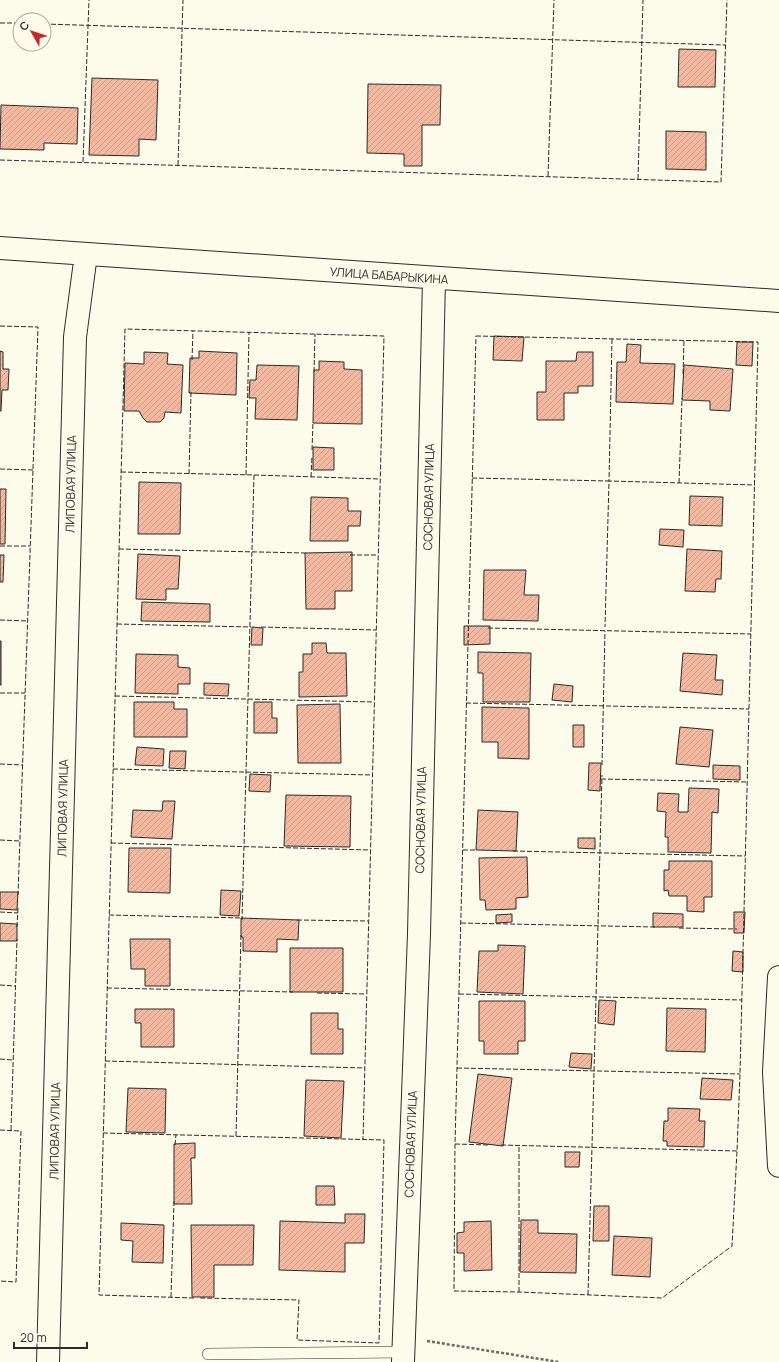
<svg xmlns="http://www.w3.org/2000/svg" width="779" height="1362" font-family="Manrope,sans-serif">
	<defs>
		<pattern id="building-hatch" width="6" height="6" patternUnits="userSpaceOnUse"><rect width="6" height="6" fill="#f2b8a0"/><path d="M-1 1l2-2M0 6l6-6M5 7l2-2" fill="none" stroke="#d09e8a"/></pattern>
	</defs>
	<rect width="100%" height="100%" fill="#fdfbea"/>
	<!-- building -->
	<path fill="url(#building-hatch)" stroke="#2b2b2b" d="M679,49L716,50L715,87H678Z
		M92,78L158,80L156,140L139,139V156L89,155Z
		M368,84L441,85L440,125H422V166H404V154L367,153Z
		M1,105L78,108L77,144L44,143V150L0,149Z
		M666,131L706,132V170L666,169Z
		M494,336L524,337L522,361L493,360Z
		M737,342H753L752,366L736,365Z
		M627,344L641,345L640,363L675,364L673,404L616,402L617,362H626Z
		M0,351L3,352V369H9L8,390H2L1,411H0Z
		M199,351L237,353L236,395L189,393L190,358H199Z
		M144,352L168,353L167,364L183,365L181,413L165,412L164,418L160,422H147L143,418L139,411H124L125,363L144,364Z
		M577,352H593V386H578V393H564V420H537V392H546V361H576Z
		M319,361L344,362V369L362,370V424L313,423L314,370H319Z
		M257,365L299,366L297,420L255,419L256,398H249L250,380H256Z
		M684,365L733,369L730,411L710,410V401L682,400Z
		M313,447L334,448V470H313Z
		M139,482L181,483L180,534H138Z
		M0,489H6L5,544H0Z
		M690,496L723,497L722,526L689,525Z
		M311,497L348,498V511H361L360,526H348V541H310Z
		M660,529L684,530L683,547L659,545Z
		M687,549L722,551L721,579H716L715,592L685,591Z
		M352,552V591H335V609H306L305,553Z
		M138,554L180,556L178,589H166V600L136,599Z
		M0,555H4L3,582H0Z
		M484,570H526L524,595H539L538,621L483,620Z
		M142,602L210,604V622L141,621Z
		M464,626H490V644L464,645Z
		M252,627L263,628L262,645H251Z
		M0,641H1V685H0Z
		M312,643H326L327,653H346L347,696L299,697V672H303V654H312Z
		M478,652L531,653L530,702H483V673H478Z
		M683,653L717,655L715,680H723L722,695L680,691Z
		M136,654L178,655V667L190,668V684H178V694L135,693Z
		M204,683L229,684L228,696L204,695Z
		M554,684L573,686L572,702L552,700Z
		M134,702H174V709H187V737H134Z
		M254,702H272V718H277V733H254Z
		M340,704L341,763H298L297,705Z
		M482,707L529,708V759L498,758V742H482Z
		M573,725H584V747H573Z
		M680,727L713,730L709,767L676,764Z
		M137,747L164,749L163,766L135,765Z
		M170,751H186L185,769L169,768Z
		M589,763H601L600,791L588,790Z
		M713,765L740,766V780L713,779Z
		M250,774L271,775L270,792L249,791Z
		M689,788L719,789L718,813L712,812L711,853L668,852V837H665L666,812L657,811L658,793L679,794L678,812H688Z
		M286,795L351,796L350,847L284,846Z
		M163,801H175L172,839L131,837L133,810L162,811Z
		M478,810L518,812L516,851L476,850Z
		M578,838H595V849L578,848Z
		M129,848H171L170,893L128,892Z
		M527,857L528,897L516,898V909L486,910L485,900H480L479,858Z
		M669,861H712V897H704V912L687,911V896H669L668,890L664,891V870H669Z
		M221,890L241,891L239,916L220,915Z
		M0,892H18L17,910L0,909Z
		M734,912H745L744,933H734Z
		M653,913L683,914V927H653Z
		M512,914V922L496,923V915Z
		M241,918L299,920L298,940L277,939V952L243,951V937H241Z
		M0,923L17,924V941H0Z
		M130,939H170V986H145V969H131Z
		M498,945L525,946L523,994L477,992L479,951H498Z
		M290,948H343V992H290Z
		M733,951L743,952V972L732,971Z
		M599,1000L616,1001L614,1025L598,1023Z
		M479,1001H525V1041H518V1054H484V1041H479Z
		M667,1008L706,1009L705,1052L666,1051Z
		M135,1009H174V1047H141V1023H135Z
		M311,1013H338V1029H343V1054H311Z
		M571,1053L592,1054L591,1069L569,1067Z
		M478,1074L512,1078L503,1146L469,1142Z
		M702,1078L733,1080L731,1100L700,1099Z
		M306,1080L344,1081L341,1138L304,1136Z
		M128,1088L166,1089L165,1133L126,1132Z
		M668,1108L700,1109L699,1121H705L704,1147L667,1146V1141H663L664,1121H668Z
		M195,1143V1158H191L192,1204H174V1144Z
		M565,1152H580L579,1167H565Z
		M316,1186H334L335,1205H316Z
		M594,1206H609V1241H593Z
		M345,1214H365L364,1243H345V1272L279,1270L280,1221L345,1223Z
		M521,1220H538V1233L577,1234L576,1273L520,1272Z
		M491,1221L492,1270L464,1271V1253H457V1233L464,1232V1222Z
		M121,1223L164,1225L163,1263L132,1262L133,1241L121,1240Z
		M191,1225H254L253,1265H214V1297H192Z
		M614,1236L652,1238L650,1277L612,1275Z"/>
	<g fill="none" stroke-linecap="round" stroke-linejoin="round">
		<!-- lane casing -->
		<g stroke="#2b2b2b" stroke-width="12">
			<path id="lane" d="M208,1354L403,1352"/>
		</g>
		<!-- street casing -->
		<g stroke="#2b2b2b" stroke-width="24">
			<path id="street" d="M0,248L779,301
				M779,977L774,1072L779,1166
				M48,1362L75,337L86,254
				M403,1362L419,934L434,279"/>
		</g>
		<!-- path -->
		<path stroke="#6a6964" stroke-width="2.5" stroke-dasharray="3 2" stroke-linecap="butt" d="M427,1341L559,1362"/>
		<!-- lane -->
		<use href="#lane" stroke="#fdfbea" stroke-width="11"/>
		<!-- street -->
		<use href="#street" stroke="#fdfbea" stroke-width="22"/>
		<!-- fence -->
		<path stroke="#2b2b2b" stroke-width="1" stroke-dasharray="5 2" stroke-linecap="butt" d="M0,23H20
			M44,24L725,45
			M0,160L721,182L727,0
			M83,162L89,0
			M178,165L183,0
			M548,176L554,0
			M638,179L643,0
			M0,326L38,327L18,895
			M476,336L758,342L740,1074L737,1151L732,1246L662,1298L519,1292L454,1291L455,1144Z
			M612,339L609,481L755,485
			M192,360L193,331
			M314,372L315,334
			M683,374L684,340
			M312,450L313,422
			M0,469L33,470
			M121,472L254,475L242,920
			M189,474L191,392
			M246,475L249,332
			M254,475L380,479
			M311,477L312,456
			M472,478L609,481L605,627
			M679,483L682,398
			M0,546H30
			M119,549L306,553
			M350,555H378
			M0,620L28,621
			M117,624L251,627
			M261,627L376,630
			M488,628L751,634
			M0,693H25
			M115,696L374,702
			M466,703L749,709
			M0,764L23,765
			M602,765L605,631
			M113,769L372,775
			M601,779L747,782
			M0,840L20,841
			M111,843L370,850
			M463,850H477
			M513,851L745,856
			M0,912L18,913
			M109,915L243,918
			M297,920L368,921
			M461,923L655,927
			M17,927L18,907
			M679,928L737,929
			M0,985L15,986
			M107,988L293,992
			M317,993L366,994
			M459,994L742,1000
			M0,1059L13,1060
			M105,1061L365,1068
			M457,1068L740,1074
			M0,1130L21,1131L16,1282L0,1281
			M11,1130L17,939
			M103,1133L384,1140L379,1343L297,1340L299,1300L200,1298
			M236,1136L241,934
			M455,1144L489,1145
			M175,1145L176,1135
			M501,1145L737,1151
			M519,1292V1146
			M588,1295L602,775
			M171,1297L174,1201
			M194,1298L99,1295L125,329L384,336L363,1139"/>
	</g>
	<g text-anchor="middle" stroke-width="3" stroke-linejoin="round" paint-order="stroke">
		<!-- street labels -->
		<g font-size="12" fill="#2b2b2b" stroke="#fdfbea">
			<text transform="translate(389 276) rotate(4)" y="4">УЛИЦА БАБАРЫКИНА</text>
			<text transform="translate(71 484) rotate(-89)" y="4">ЛИПОВАЯ УЛИЦА</text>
			<text transform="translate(429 497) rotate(-89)" y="4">СОСНОВАЯ УЛИЦА</text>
			<text transform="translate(63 808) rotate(-89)" y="4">ЛИПОВАЯ УЛИЦА</text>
			<text transform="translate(421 820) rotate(-89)" y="4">СОСНОВАЯ УЛИЦА</text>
			<text transform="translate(55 1131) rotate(-89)" y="4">ЛИПОВАЯ УЛИЦА</text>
			<text transform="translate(411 1144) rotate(-88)" y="4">СОСНОВАЯ УЛИЦА</text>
		</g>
	</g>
	<!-- north arrow -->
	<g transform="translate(32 32) rotate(309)"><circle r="19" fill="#fdfbea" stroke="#a9a89e"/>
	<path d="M0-3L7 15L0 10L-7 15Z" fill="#c62828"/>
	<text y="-6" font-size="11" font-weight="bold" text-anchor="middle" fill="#2b2b2b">С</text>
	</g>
	<!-- scale -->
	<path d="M14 1342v6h73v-6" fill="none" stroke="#2b2b2b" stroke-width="2"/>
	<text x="20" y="1342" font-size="12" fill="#2b2b2b" stroke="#fdfbea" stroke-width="3" paint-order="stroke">20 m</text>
</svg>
